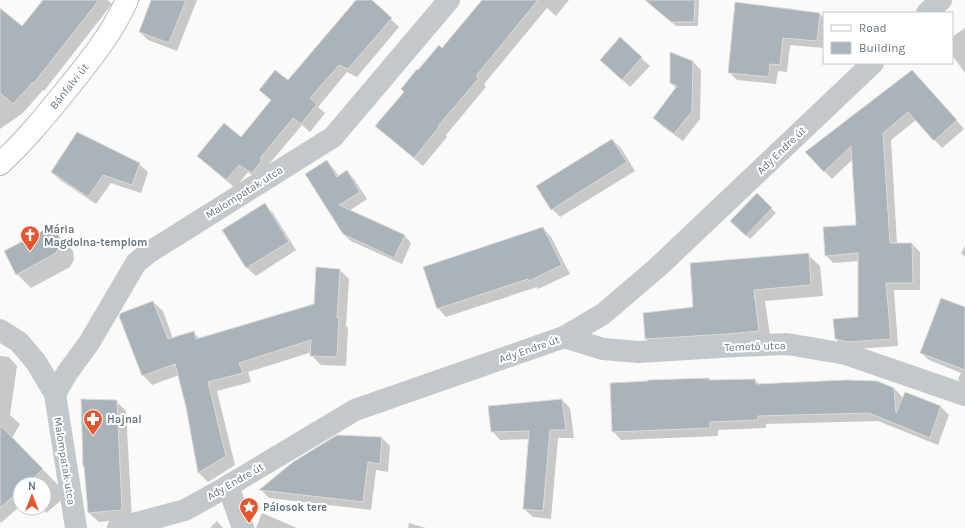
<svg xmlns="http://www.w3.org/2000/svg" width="965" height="528" font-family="Karla,sans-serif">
	<rect width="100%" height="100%" fill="#fafaf8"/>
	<!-- shadow -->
	<path fill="#0003" d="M44,0H108L112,4L44,91L43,90L23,113L0,129V9L22,27Z
		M152,0H197L177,51L148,40L140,32Z
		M357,0H371L399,27L357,77L347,72L318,107L325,113L310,132L302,125L270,163L255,178L248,172L235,188L198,156L241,138L272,101L260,89L288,82Z
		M483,0H569L556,16L547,8L484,84L486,87L446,135L447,137L423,166L376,126Z
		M645,0H699L698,26H676Z
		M736,3L794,9L796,11L820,14L824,18V48L790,45L787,72L778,71L776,84L737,80L729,72Z
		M965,28V73L952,55V37Z
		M641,58L650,66L630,87L610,68Z
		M693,62L701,70L700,119L683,141L662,126L654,117L677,89L671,83Z
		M920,79L964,129L942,148L916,120L891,140L897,244H912L920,252V290H894L898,346L856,349L843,347L836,339L859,318V261L833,263L826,255L857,226L853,159L832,179L806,152Z
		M612,140L621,148L635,171L560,217L552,209Z
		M327,162L334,169L339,177L347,172L354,179L367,199L349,211L404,235L411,243L402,264L351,241L343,234Z
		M139,164L148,172L141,193L111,183L96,204L60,180L52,172Z
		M757,195L776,213L750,239L732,221Z
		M265,205L273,213L296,250L256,276L247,268L224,230Z
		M543,228L551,237L570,274L538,289L537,287L446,317L438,308Z
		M59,236L73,251L74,260L70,267L31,288L17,274Z
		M965,246V257L961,253Z
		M808,255L820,266L823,296L765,301L771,342L658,350L646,339L694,308Z
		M340,270L349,279L346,326L348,328L346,366L321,365L311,355L312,352L248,372L251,382L217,391L235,465L208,482L199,473L187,407L179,375L152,385L143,375L153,302L163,311L173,339L193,332L200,339L315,305Z
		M965,308V386L958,379L961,373L929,360L921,353Z
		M0,356L9,357L17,366L10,415L20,424L12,438L64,491L65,497L46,513L42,508H44V484H20V506L1,523L0,521Z
		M708,379L711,381L755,380L760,385L894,388L903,398L905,393L941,407L949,415L938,445L878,421L766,424V428L718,430V436L621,440L613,431Z
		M82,400L116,401L126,411L132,519L99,522L89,513L85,468L84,467Z
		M562,400L570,408L574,438H558L551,519L533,517L524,509L530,439L500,440L492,431Z
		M382,438L390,446L388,472L376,470L371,510L269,498L261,490Z
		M262,513L297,528H256Z
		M217,521L223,528H210Z
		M409,523L426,528H408Z"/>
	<!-- building -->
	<path fill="#aab3b9" stroke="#dcdcda" d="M43,0H99L34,83L33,82L13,104L0,93V8L22,26Z
		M151,0H186L169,43L139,32Z
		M356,0H372L392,18L348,69L339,65L310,98L317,104L301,124L293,118L261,157V162L252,173L239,165L226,180L197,156L224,123L241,137L271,100L259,90L275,70L288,80Z
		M482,0H538L476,76L479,78L438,126L439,127L414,158L375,126L404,92L401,89L417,69L418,70L439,45L442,48Z
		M645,0H695L694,22H671Z
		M735,2L820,13L817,41L783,38L780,65L770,64L769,77L728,73Z
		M620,37L642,57L622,80L600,60Z
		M670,52L693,61L692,111L674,134L653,118L677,86L670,83Z
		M912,70L957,120L934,141L908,112L883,133L890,243H912L913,283H886L891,339L848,342L835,339L833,319L858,317V253L825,256L823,227L856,225L851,146L824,172L805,152Z
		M77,132L140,163L132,185L103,175L88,197L51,172Z
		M612,139L627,162L551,210L536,186Z
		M327,160L337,177L347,170L360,192L339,205L405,235L394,258L343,234L305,174Z
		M757,193L772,208L746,236L730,221Z
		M265,203L289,242L246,268L222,230Z
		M543,227L562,265L529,281L528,279L437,309L423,267Z
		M44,230L52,231L59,235L60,245L56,253L16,275L4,251Z
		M809,253L811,285L754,290L759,331L728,334L645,339L643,313L693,307L690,263Z
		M316,267L340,269L337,318H339L337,357L310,356L311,340L239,363L243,373L208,382L226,456L198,473L186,407L175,364L142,376L119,316L121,313L153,301L168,339L194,331L196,339L314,304Z
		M941,298L965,307V370L920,353Z
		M709,378V380L755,379L756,384L846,380L877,381L894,388L896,413L905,392L941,406L930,438L869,413L758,416V420L710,422V428L612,432L610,383L648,381V380Z
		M81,399L117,400L122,510L88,513L84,466L83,467Z
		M562,399L566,430H550L543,511L523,509L529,431L491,432L488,406Z
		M0,425L43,469L27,484H20V490L0,508Z
		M337,435L382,437L380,464L368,462L363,502L259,490L293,462Z"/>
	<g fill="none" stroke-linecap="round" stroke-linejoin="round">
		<!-- secondary casing -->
		<g stroke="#b3babf" stroke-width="24">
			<path id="secondary" d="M0,164C25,141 46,115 67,89C89,62 113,32 127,0"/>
		</g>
		<!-- street -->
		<path stroke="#c3c8cc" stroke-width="22" d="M927,13L941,0
			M0,330L19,342L36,362L55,394L76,528
			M564,337L603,349L639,352L737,346L787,344L846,354L965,395
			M55,394L67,373L89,343L136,263L148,253L333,137L449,0
			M228,486L243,528
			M118,528L185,510L228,486L355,410L564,337L603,314L658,267L873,63"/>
		<!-- secondary -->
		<use href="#secondary" stroke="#fff" stroke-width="22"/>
	</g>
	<!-- icons -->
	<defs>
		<g id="church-pin" transform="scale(1)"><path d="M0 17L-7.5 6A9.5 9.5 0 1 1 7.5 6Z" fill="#e4572e" stroke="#fff"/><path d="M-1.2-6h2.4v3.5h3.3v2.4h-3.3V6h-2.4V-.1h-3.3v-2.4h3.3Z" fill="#fff"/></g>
		<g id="pharmacy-pin" transform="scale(1)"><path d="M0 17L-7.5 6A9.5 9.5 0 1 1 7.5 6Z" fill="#e4572e" stroke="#fff"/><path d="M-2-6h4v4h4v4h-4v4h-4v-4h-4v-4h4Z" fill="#fff"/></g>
		<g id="sight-pin" transform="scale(1)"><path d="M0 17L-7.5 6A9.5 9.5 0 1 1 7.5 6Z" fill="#e4572e" stroke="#fff"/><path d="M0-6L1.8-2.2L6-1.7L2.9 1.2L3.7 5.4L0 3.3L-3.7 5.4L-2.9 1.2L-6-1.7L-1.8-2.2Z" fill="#fff"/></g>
	</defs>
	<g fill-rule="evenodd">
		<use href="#church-pin" x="30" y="235"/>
		<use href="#pharmacy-pin" x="93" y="419"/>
		<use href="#sight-pin" x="249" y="507"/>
	</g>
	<g text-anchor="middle" stroke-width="4" stroke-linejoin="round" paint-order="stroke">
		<!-- street labels -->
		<g font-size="11" fill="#657683" stroke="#fff">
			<text transform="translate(69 86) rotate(-52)" y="4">Bánfalvi út</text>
			<text transform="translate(781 150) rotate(-44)" y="4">Ady Endre út</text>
			<text transform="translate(244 192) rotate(-32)" y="4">Malompatak utca</text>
			<text transform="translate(755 346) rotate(-2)" y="4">Temető utca</text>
			<text transform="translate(529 349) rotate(-19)" y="4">Ady Endre út</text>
			<text transform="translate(65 461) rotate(81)" y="4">Malompatak utca</text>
			<text transform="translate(235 481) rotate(-30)" y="4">Ady Endre út</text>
		</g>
		<!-- poi labels -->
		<g font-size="11" font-weight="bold" fill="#657683" stroke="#fff" text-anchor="start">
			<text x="44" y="233">Mária<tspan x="44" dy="13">Magdolna-templom</tspan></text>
			<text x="107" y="423">Hajnal</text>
			<text x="263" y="511">Pálosok tere</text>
		</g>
	</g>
	<!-- legend -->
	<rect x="823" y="12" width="130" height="52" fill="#ffffff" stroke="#c1c8cd"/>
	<rect x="831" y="25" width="20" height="6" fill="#ffffff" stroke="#c1c8cd"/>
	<text x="859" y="32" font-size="12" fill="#657683">Road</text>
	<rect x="831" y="42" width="20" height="12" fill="#aab3b9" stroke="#c1c8cd"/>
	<text x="859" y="52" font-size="12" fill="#657683">Building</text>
	<!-- north arrow -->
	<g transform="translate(32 496)"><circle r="19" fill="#ffffff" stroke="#c1c8cd"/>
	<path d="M0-3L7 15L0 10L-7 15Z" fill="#e4572e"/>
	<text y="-6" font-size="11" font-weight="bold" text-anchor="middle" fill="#657683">N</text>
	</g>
</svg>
